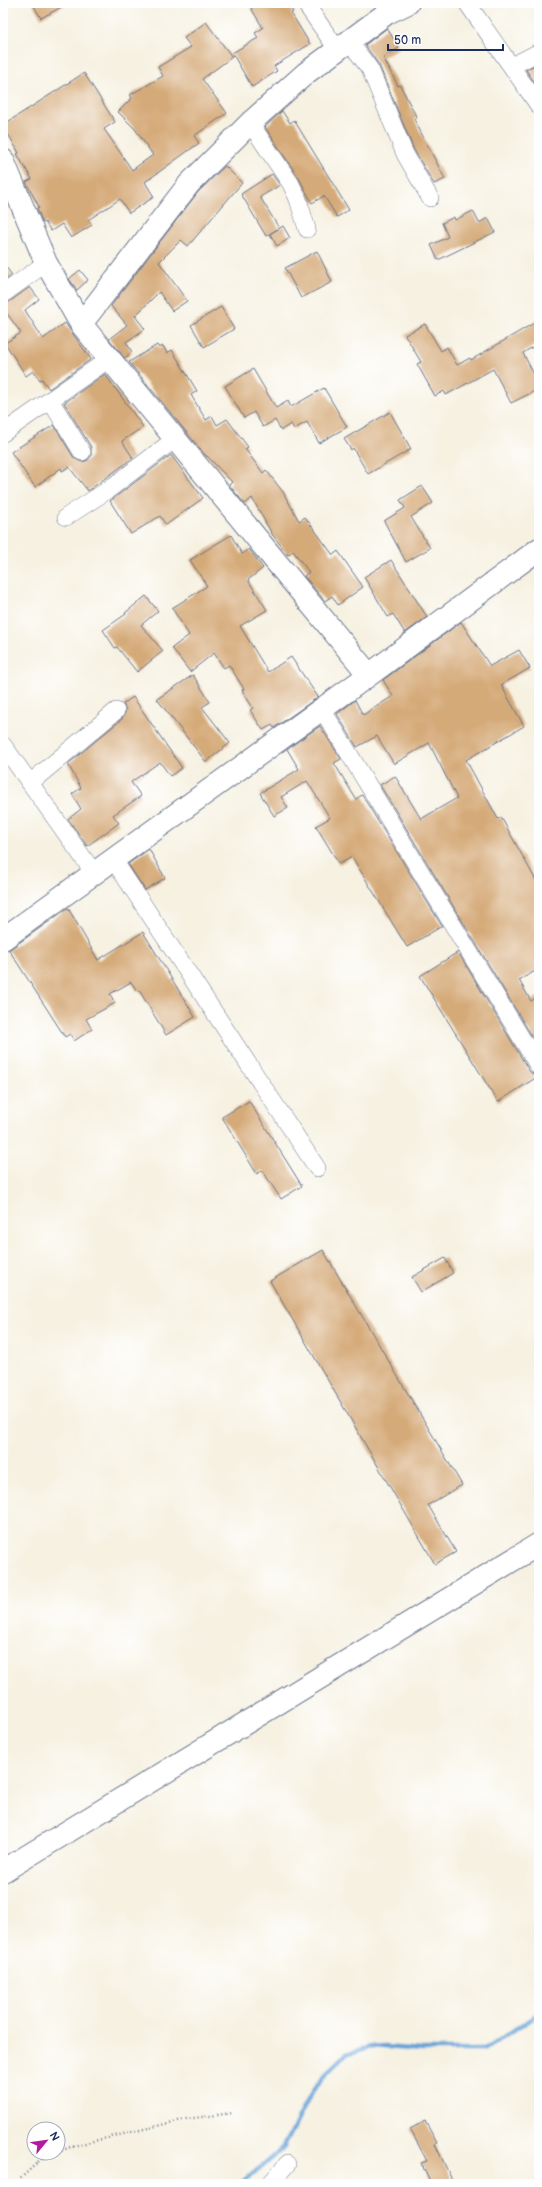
<svg xmlns="http://www.w3.org/2000/svg" width="542" height="2187" font-family="'Balsamiq Sans',sans-serif">
	<rect width="100%" height="100%" fill="#fff"/>
	<filter id="ink" filterUnits="userSpaceOnUse"><feTurbulence type="fractalNoise" baseFrequency=".025" numOctaves="2"/><feDisplacementMap in="SourceGraphic" scale="8" xChannelSelector="R" yChannelSelector="G"/><feConvolveMatrix kernelMatrix="1 2 1 2 8 2 1 2 1" color-interpolation-filters="sRGB"/></filter>
	<filter id="wash" filterUnits="userSpaceOnUse"><feTurbulence type="fractalNoise" baseFrequency=".012" numOctaves="4" result="noise"/><feDisplacementMap in="SourceGraphic" scale="16" xChannelSelector="R" yChannelSelector="G"/><feGaussianBlur stdDeviation="0.9" result="paint"/><feColorMatrix in="noise" values="0 0 0 0 0 0 0 0 0 0 0 0 0 0 0 0 0 1.4 0 .05"/><feComposite in="paint" operator="in"/></filter>
	<g filter="url(#wash)">
		<rect width="100%" height="100%" fill="#f6f1e1"/>
		<g fill="none" stroke-linecap="round" stroke-linejoin="round">
			<!-- stream -->
			<path stroke="#67a3d8" stroke-width="4.5" d="M241,2184L284,2147L314,2088L346,2054L371,2046L423,2050H484L539,2013"/>
		</g>
		<g id="blocks">
			<!-- building -->
			<path fill="#d5aa79" d="M32,3H69L41,18Z
				M251,3H288L293,12L291,13L310,44L274,66L277,71L252,87L232,53L258,38L255,33L263,28L251,8L253,7Z
				M206,22L232,57L202,79L227,113L194,136L199,143L145,182L154,197L129,213L120,199L88,220L92,225L71,238L62,224L51,231L45,222L43,223L37,208L39,207L26,182L32,179L17,154L19,153L3,125L84,73L115,122L104,129L132,170L153,155L135,129L118,112L132,98L130,95L163,76L158,67L191,47L184,38Z
				M387,28L399,48L383,57L398,86L400,85L417,118L414,119L445,179L434,184L414,150L379,65L365,45Z
				M535,65L539,70V89L526,70Z
				M282,111L290,123L294,120L349,210L337,217L324,196L312,203L299,178L265,127Z
				M225,166L242,183L188,246L181,240L159,262L187,301L172,311L159,292L135,316L145,329L126,342L132,352L125,358L109,339L127,325L111,306L198,192Z
				M272,174L280,185L260,197L279,228L266,236L241,194Z
				M473,211L479,223L488,218L495,232L438,260L431,245L448,237L442,223L454,217L455,220Z
				M283,226L290,238L277,246L270,234Z
				M317,251L332,282L301,298L285,268Z
				M3,263L12,275L3,282Z
				M80,270L88,280L77,290L69,279Z
				M30,287L39,299L25,310L43,339L65,323L91,359L49,389L42,379L40,380L33,371L26,376L5,343L21,333L3,308V304L9,302Z
				M221,307L234,329L204,347L191,325Z
				M539,320V343L523,353L539,384V389L511,403L493,369L446,395L444,391L435,396L417,364L421,362L405,335L425,324L441,351L447,347L457,365L470,358L471,360Z
				M157,345L159,348L163,346L167,353L172,350L197,391L191,395L206,420L212,416L217,425L227,419L248,447L245,449L263,473L266,470L283,492L299,521L305,517L333,555L338,551L363,587L338,605L332,596L325,601L304,576L309,572L293,551L288,555L272,534L252,498L245,504L229,485L232,482L207,456H206L129,362Z
				M253,369L276,408L288,401L291,407L324,388L347,427L319,443L307,422L294,429L291,424L281,430L275,420L263,427L254,412L244,418L225,386Z
				M105,374L143,427L122,441L133,458L88,491L69,467L62,471L61,468L35,487L11,452L54,425L74,458L82,462L88,460L91,456V447L64,403Z
				M390,412L411,449L368,474L353,448L351,450L344,439Z
				M171,455L203,498L166,525L160,516L131,534L110,501Z
				M422,486L433,503L411,517L430,548L406,562L384,521L405,508L400,500Z
				M231,535L242,554L249,549L263,568L248,580L267,610L240,626L268,672L291,657L318,697L274,728L272,725L263,730L250,710L253,708L242,690L244,689L229,665L224,668L214,653L190,672L172,648L189,635L172,608L207,586L190,560Z
				M391,560L427,617L405,633L393,614L388,617L364,577Z
				M146,596L158,611L141,625L163,651L137,672L117,647L115,648L103,630L126,614L125,613Z
				M461,622L490,666L519,650L530,668L501,685L524,726L466,760L498,819L501,817L539,886V969L519,980L531,1001L539,996V1048L380,785L395,776L421,819L457,798L429,743L394,764L377,736L357,747L337,714L355,700L363,715L393,696L383,680Z
				M193,675L210,702L202,707L230,743L206,762L157,699Z
				M133,697L182,768L170,776L160,762L131,782L141,796L113,815L119,823L87,846L68,819L81,809L72,794L81,788L68,764L122,719L126,710L123,704Z
				M320,726L341,759L334,763L356,799L362,795L442,926L407,947L352,857L339,864L316,826L330,818L307,781L281,797L288,808L274,816L260,793L299,769L287,749Z
				M149,849L165,878L145,890L128,864Z
				M68,908L98,960L143,932L195,1017L166,1035L139,990L137,991L131,982L110,994L115,1003L86,1019L92,1029L74,1041L70,1034L65,1037L9,950Z
				M458,952L530,1072L537,1077L498,1102L420,976Z
				M249,1101L302,1186L281,1199L262,1170L257,1174L222,1117Z
				M323,1250L462,1485L428,1505L456,1552L435,1564L270,1281Z
				M445,1258L453,1273L421,1292L412,1277Z
				M425,2121L437,2143L435,2144L454,2184H431L421,2163L427,2161L410,2129Z"/>
		</g>
	</g>
	<g filter="url(#ink)">
		<use href="#blocks" fill-opacity="0" stroke="#68738c" stroke-width="1"/>
		<g fill="none" stroke-linecap="round" stroke-linejoin="round">
			<!-- street casing -->
			<g stroke="#68738c" stroke-width="18">
				<path id="street" d="M305,3L337,49
					M467,3L539,106
					M349,41L370,69L405,154L430,198
					M512,66L539,52
					M250,123L291,184L298,199L307,229
					M3,294L46,263
					M50,400L82,452
					M3,433L109,359
					M66,517L108,490L175,439
					M322,709L539,1067
					M3,745L94,873
					M30,783L116,711
					M113,859L317,1168
					M270,2184L287,2164"/>
			</g>
			<!-- secondary casing -->
			<g stroke="#68738c" stroke-width="24">
				<path id="secondary" d="M3,160L46,263L81,324L369,675
					M81,324L189,184L250,123L306,73L387,13L408,3
					M3,939L369,675L539,549
					M3,1871L539,1544"/>
			</g>
			<!-- path -->
			<path stroke="#68738c" stroke-width="2.5" stroke-dasharray="1 3" stroke-linecap="butt" d="M58,2152L73,2146L186,2119L233,2113
				M15,2184L40,2160L56,2153
				M154,2184L155,2183"/>
			<!-- street -->
			<use href="#street" stroke="#fff" stroke-width="17"/>
			<!-- secondary -->
			<use href="#secondary" stroke="#fff" stroke-width="22"/>
		</g>
	</g>
	<!-- margin -->
	<rect width="542" height="2187" fill="none" stroke="#fff" stroke-width="16"/>
	<!-- north arrow -->
	<g transform="translate(46 2141) rotate(61)"><circle r="19" fill="#ffffff" stroke="#a4acbf"/>
	<path d="M0-3L7 15L0 10L-7 15Z" fill="#b5179e"/>
	<text y="-6" font-size="11" font-weight="bold" text-anchor="middle" fill="#1b2f5e">N</text>
	</g>
	<!-- scale -->
	<path d="M388 44v6h115v-6" fill="none" stroke="#1b2f5e" stroke-width="2"/>
	<text x="394" y="44" font-size="12" fill="#1b2f5e" stroke="#ffffff" stroke-width="3" paint-order="stroke">50 m</text>
</svg>
